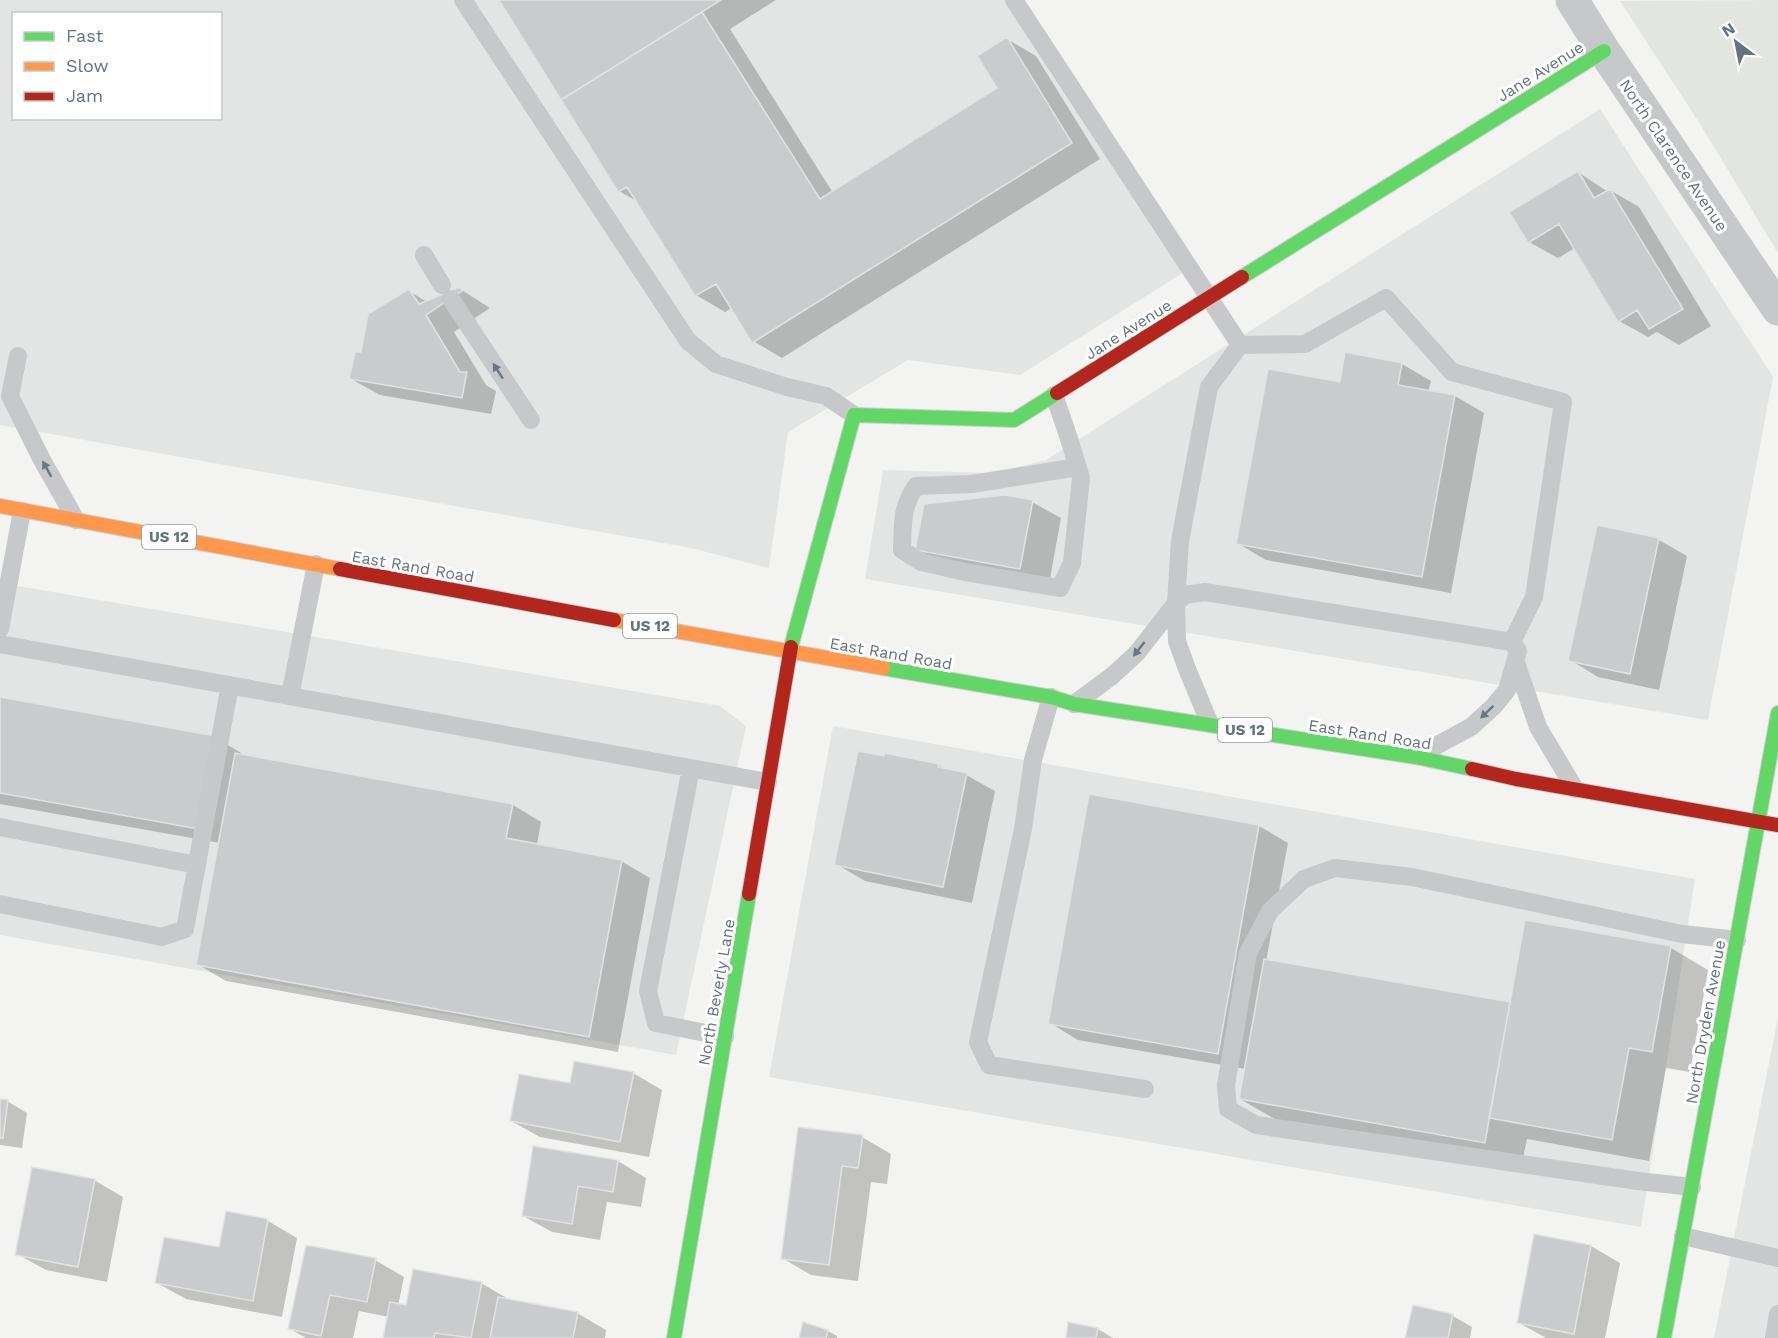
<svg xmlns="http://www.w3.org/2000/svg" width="1778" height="1338" font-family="'Work Sans',sans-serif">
	<rect width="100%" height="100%" fill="#f3f3f2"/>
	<!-- built -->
	<path fill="#e3e4e4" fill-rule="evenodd" d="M0,0H1024L1189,269L1020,375L908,360L788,432L769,568L691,548L0,425ZM14,14H220V118H14Z
		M1600,109L1773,377L1708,720L865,579L883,470L994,473L1046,460Z
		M0,583L720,706L746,726L676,1055L0,935Z
		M833,726L1695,879L1641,1227L769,1077Z
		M1778,1018V1338H1714Z"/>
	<!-- green -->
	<path fill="#e2e5e0" d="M1778,0V253L1702,127L1620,1Z"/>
	<!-- shadow -->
	<path fill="#0003" d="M501,0H776L730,29L833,193L999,89L1007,39L1036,56L1100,159L782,358L753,341L732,308L725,312L696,295L638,202L619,191Z
		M1578,172L1608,192L1610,190L1639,207L1711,326L1679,345L1657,332L1648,337L1619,321L1575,248L1558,258L1529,242Z
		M460,289L490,308L454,332L486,385L496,391L491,414L380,395L351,379L362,354L409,291L427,302Z
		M1402,364L1431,381L1428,392L1455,396L1484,413L1451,593L1266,560L1237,543Z
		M1032,502L1061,518L1049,584L946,566L917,549Z
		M1659,540L1687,556L1659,690L1598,677L1570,660Z
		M0,699L214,737L243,754V756L513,805L541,822L537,845L621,861L650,878L618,1052L226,981L197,964L220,843L0,804Z
		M938,765L948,771L966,775L995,791L972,903L865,881L836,864Z
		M1091,796L1259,826L1288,843L1266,961L1511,1003L1671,948L1708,970L1690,1072L1666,1068L1649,1161L1527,1139L1522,1163L1278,1121L1240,1099L1246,1069L1078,1040L1050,1023Z
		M633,1073L662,1090L649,1157L540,1137L511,1121L571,1085Z
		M0,1100L7,1101L27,1113L22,1148L0,1145Z
		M800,1129L862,1137L891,1154L887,1184L871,1182L858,1281L811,1275L782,1258Z
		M618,1161L646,1178L641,1207L607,1202L600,1240L552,1232L523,1216Z
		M94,1180L123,1197L107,1282L46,1270L17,1254Z
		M227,1213L268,1221L297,1238L282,1317L186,1299L157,1283L220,1249Z
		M1536,1236L1591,1246L1620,1263L1605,1338H1546L1519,1323Z
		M307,1246L375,1260L404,1277L398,1306L407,1307L481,1283L510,1300L577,1313L606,1330L605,1338H385L389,1317L359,1311L353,1338H306L290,1329Z
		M1414,1306L1453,1316L1472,1327L1470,1338H1407Z
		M805,1324L828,1331L837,1336V1338H801Z
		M1098,1329L1113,1338H1067Z"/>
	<!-- building -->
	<path fill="#cacbcc" stroke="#e2e2e2" stroke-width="1.5" d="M499,0H721L561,100Z
		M702,12L820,199L997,88L977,56L1007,37L1072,143L752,343L716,284L695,296L627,187L618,192L561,100Z
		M1578,171L1594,198L1610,189L1683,309L1649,329L1637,310L1618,322L1559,224L1528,243L1509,212Z
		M460,287L462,291L426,315L460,372H467L462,398L349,379L355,352H361L368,314L409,289L419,304Z
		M1345,352L1402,363L1398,385L1455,395L1422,577L1236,544L1268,369L1340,382Z
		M1005,495L1033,500L1020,569L915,550L924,504Z
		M1597,525L1659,538L1630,674L1568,661Z
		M0,697L215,736L198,829L0,793Z
		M858,751L884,756L885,753L939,764L938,767L967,773L943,887L834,865Z
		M235,753L513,804L506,838L622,860L589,1037L196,965Z
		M1089,794L1259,825L1218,1054L1048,1024Z
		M1525,920L1671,946L1652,1052L1629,1048L1612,1140L1489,1118Z
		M1264,959L1510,1002L1485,1143L1239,1099Z
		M574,1061L634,1072L620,1142L510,1121L519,1074L570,1083Z
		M0,1099L8,1100L3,1138H0Z
		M798,1127L863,1135L858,1168L842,1166L829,1265L781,1259Z
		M533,1146L618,1160L613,1192L578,1186L572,1224L522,1216Z
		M32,1167L95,1179L78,1267L15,1255Z
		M226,1211L268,1219L253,1301L155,1283L164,1237L219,1247Z
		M1534,1234L1591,1245L1574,1334L1517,1323Z
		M306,1245L376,1258L367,1302L330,1295L321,1336L288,1329Z
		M413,1269L482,1282L471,1338L435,1333L434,1338H383L390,1302L406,1305Z
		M498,1297L578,1312L573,1338H490Z
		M1413,1305L1453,1314L1448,1338H1405Z
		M803,1322L828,1330L826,1338H799Z
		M1068,1322L1098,1328L1096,1338H1066Z"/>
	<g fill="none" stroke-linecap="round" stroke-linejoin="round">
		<!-- fast casing -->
		<g stroke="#cfcfd0" stroke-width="16">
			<path id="fast" d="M1242,277L1604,51
				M791,647L854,415L1014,420L1057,393
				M883,668L1051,697L1074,704L1416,757L1472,769
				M674,1338L749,894
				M1664,1338L1778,713"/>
		</g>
		<!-- slow casing -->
		<g stroke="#cfcfd0" stroke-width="16">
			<path id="slow" d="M0,506L340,569
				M614,620L883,668"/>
		</g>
		<!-- jam casing -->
		<g stroke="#cfcfd0" stroke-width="16">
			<path id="jam" d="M1057,393L1242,277
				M340,569L614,620
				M1472,769L1516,779L1778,825
				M749,894L791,647"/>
		</g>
		<!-- lane -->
		<path stroke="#c7c8c9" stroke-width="18" d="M463,0L688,341L716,364L787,387L826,396L854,415
			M1014,0L1240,345L1209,387L1180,541L1176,603L1177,641L1187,669L1210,724
			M424,255L442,285
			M451,299L531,420
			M1240,345L1305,344L1386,298L1452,372L1563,402L1534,597L1512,642
			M18,356L10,396L42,460L76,520
			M1054,395C1064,423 1073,450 1081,478L1072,563L1060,588L965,572L921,562L902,550C903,524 901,508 916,486L972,484L1078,467
			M0,629L22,511
			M0,644L768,782
			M1516,663L1538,727L1575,789
			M290,696L316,564
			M1051,697L1033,760L1023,829L978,1042L989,1065L1145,1089
			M1074,704L1112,676L1137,653L1176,603L1185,595L1205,592L1512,642L1518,651L1507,690L1494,706L1471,727L1417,756
			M691,768L648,991L656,1023L725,1037
			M0,827L197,865
			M0,904L162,937L185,929L230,685
			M1692,1187L1638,1181L1256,1125L1228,1109L1226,1085L1248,953L1270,911L1304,879L1335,868L1412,877L1682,934L1737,940
			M1683,1236L1778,1258
			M1774,1338L1778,1314"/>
		<!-- street -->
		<path stroke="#c7c8c9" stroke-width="33" d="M1572,0L1604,51L1778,309"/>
		<!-- fast -->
		<use href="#fast" stroke="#63d668" stroke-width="14"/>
		<!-- slow -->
		<use href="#slow" stroke="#ff974d" stroke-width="14"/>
		<!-- jam -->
		<use href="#jam" stroke="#b3261e" stroke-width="14"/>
	</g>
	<!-- one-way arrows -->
	<defs><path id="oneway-solid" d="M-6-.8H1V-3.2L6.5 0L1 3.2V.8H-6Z" transform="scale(1.5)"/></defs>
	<g fill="#6b7682">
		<use href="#oneway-solid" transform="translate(498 371) rotate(-123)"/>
		<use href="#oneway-solid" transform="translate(47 469) rotate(-119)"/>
		<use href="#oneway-solid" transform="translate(1139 649) rotate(128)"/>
		<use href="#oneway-solid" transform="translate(1487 712) rotate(136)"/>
	</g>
	<g text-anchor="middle" stroke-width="6" stroke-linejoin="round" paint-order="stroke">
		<!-- shield labels -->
		<g fill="#fff" stroke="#949ca5" stroke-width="1.5">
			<rect x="142" y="525" width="54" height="24" rx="4.5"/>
			<rect x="623" y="614" width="54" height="24" rx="4.5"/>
			<rect x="1218" y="718" width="54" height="24" rx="4.5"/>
		</g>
		<g font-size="15" font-weight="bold" fill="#66727e">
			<text x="169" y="542">US 12</text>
			<text x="650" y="631">US 12</text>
			<text x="1245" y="735">US 12</text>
		</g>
		<!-- street labels -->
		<g font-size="16" fill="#66727e" stroke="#fff">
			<text transform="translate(1540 71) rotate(-32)" y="6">Jane Avenue</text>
			<text transform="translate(1674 155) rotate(56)" y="6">North Clarence Avenue</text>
			<text transform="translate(1128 329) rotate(-32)" y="6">Jane Avenue</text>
			<text transform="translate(413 566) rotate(10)" y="6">East Rand Road</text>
			<text transform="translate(891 653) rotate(10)" y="6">East Rand Road</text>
			<text transform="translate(1370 734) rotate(9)" y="6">East Rand Road</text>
			<text transform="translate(716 992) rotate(-80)" y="6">North Beverly Lane</text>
			<text transform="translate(1705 1022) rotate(-80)" y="6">North Dryden Avenue</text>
		</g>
	</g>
	<!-- legend -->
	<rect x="12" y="12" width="210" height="108" fill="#ffffff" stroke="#c2c7cb" stroke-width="1.5"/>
	<rect x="24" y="32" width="30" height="9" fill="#63d668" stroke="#c2c7cb" stroke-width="1.5"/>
	<text x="66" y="42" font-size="18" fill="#66727e">Fast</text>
	<rect x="24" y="62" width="30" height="9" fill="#ff974d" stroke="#c2c7cb" stroke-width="1.5"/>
	<text x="66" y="72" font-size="18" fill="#66727e">Slow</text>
	<rect x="24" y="92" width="30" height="9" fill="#b3261e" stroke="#c2c7cb" stroke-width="1.5"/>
	<text x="66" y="102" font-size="18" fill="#66727e">Jam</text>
	<!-- north arrow -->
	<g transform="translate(1736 42) rotate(328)" stroke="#ffffff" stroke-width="4.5" paint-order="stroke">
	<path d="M0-4.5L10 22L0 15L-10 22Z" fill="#66727e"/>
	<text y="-9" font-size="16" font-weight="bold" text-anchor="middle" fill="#66727e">N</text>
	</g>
</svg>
